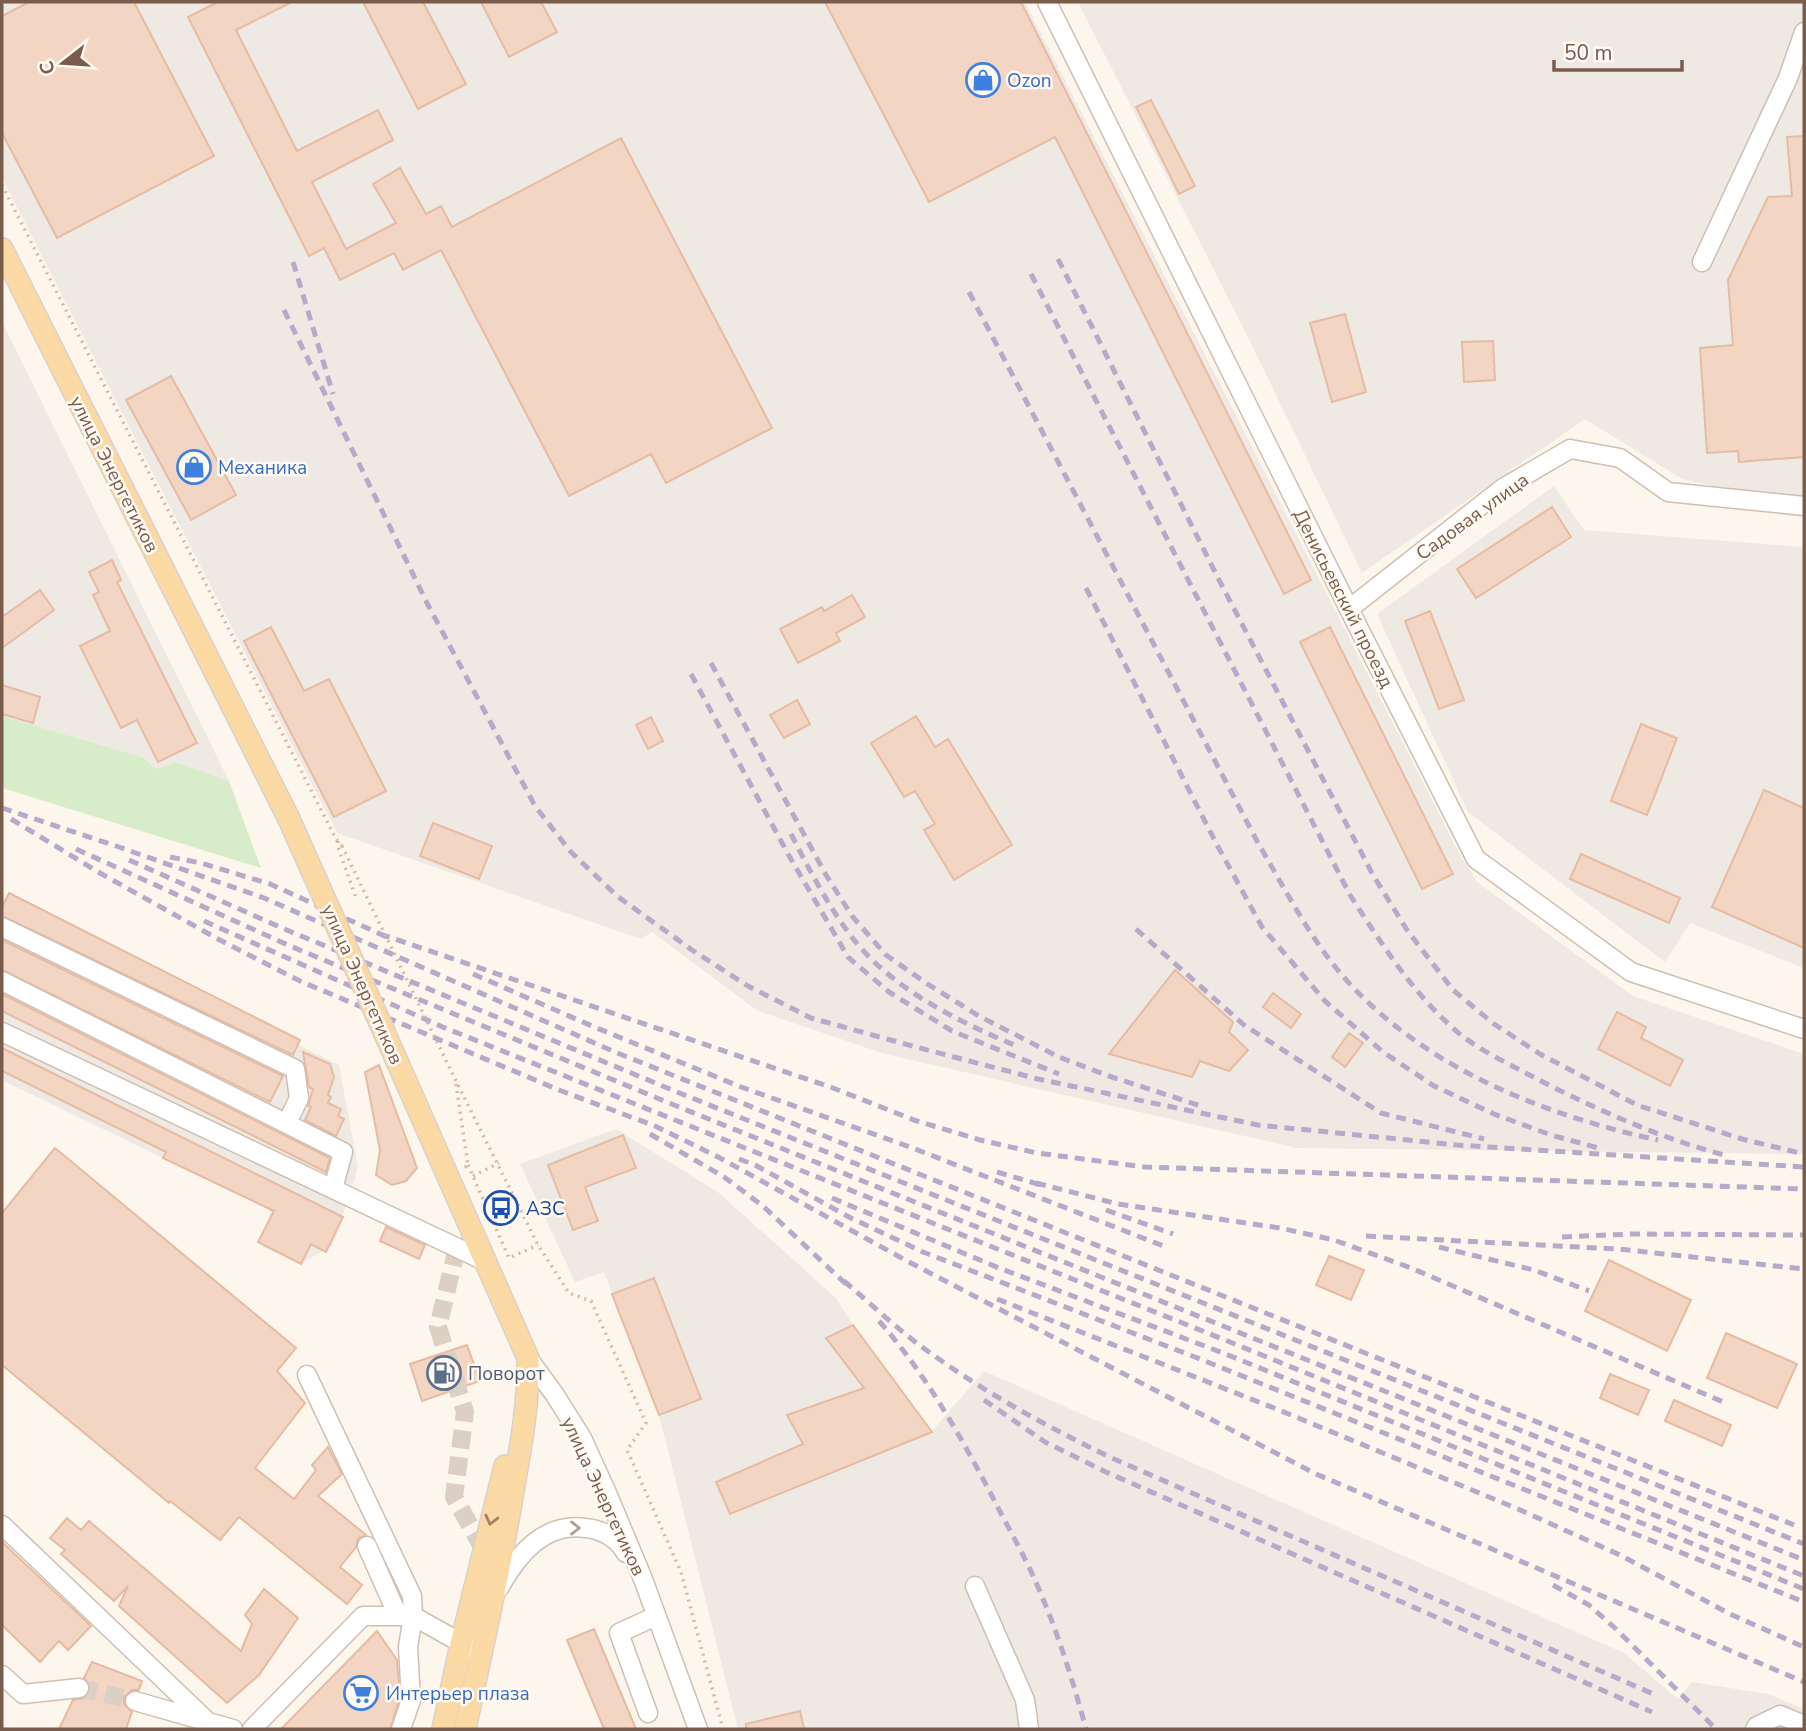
<svg xmlns="http://www.w3.org/2000/svg" width="1806" height="1731" font-family="'Nunito Sans',sans-serif">
	<rect width="100%" height="100%" fill="#fdf6ec"/>
	<!-- industrial -->
	<path fill="#efe9e4" d="M2,2H1025L1457,849L1477,882L1633,996L1804,1054V1154L1297,1148L885,1054L758,1011L652,932L641,939L337,833L2,178Z
		M1078,2H1804V500H1779L1682,479L1585,419L1362,573L1247,335Z
		M2,322L229,781L175,762L157,769L142,757L2,716Z
		M1554,486L1584,530L1804,547V968L1690,923L1665,962L1468,812L1377,614Z
		M2,897L339,1065L358,1168L333,1245L302,1263L263,1247L270,1210L2,1080Z
		M616,1129L719,1193L836,1298L853,1325L932,1431L984,1371L1624,1653L1678,1699L1692,1682L1768,1694L1804,1709V1729H738L659,1415L604,1272L575,1282L520,1164Z"/>
	<!-- green -->
	<path fill="#d8ecc9" d="M2,716L142,757L157,769L175,762L229,781L261,868L2,788Z"/>
	<!-- building -->
	<path fill="#f3d5c3" stroke="#e6bba3" stroke-width="2" d="M29,2H134L214,156L57,238L2,133V16Z
		M218,2H292L236,30L297,151L378,110L393,140L312,182L346,249L396,223L373,184L400,168L426,214L441,206L452,227L621,138L772,428L666,483L651,454L569,496L441,250L403,270L394,253L340,280L324,248L309,256L188,17Z
		M363,2H423L466,84L418,109Z
		M481,2H541L557,32L509,57Z
		M825,2H1021L1311,580L1284,594L1055,137L929,202Z
		M1151,100L1195,186L1179,194L1136,107Z
		M1804,136V457L1739,462L1738,451L1707,453L1700,348L1733,345L1728,280L1768,197L1792,196L1787,137Z
		M1345,314L1366,392L1332,402L1310,323Z
		M1493,341L1495,380L1464,382L1462,342Z
		M171,376L236,495L191,520L126,400Z
		M1552,507L1571,537L1476,598L1457,569Z
		M112,560L121,580L117,582L197,743L158,762L137,720L121,728L80,646L110,631L93,595L99,592L89,572Z
		M40,590L54,610L2,648V617Z
		M852,595L865,617L836,633L840,641L798,663L780,629L822,607L824,611Z
		M1430,611L1464,700L1439,709L1405,621Z
		M271,627L304,691L329,679L386,791L334,817L244,641Z
		M1330,627L1453,874L1422,889L1300,642Z
		M2,685L40,697L33,723L2,714Z
		M797,700L810,724L784,738L770,715Z
		M916,716L935,747L948,739L1012,845L954,880L924,830L935,824L915,791L904,797L871,743Z
		M651,717L663,741L648,749L636,725Z
		M1641,724L1677,738L1647,815L1611,801Z
		M1764,790L1804,808V948L1712,907Z
		M433,823L492,846L479,879L420,856Z
		M1581,854L1680,898L1669,923L1570,879Z
		M9,893L300,1040L293,1055L2,916V907Z
		M2,940L283,1076L270,1102L2,970Z
		M1175,970L1233,1022L1229,1032L1248,1050L1229,1071L1200,1061L1192,1077L1109,1054Z
		M1273,993L1301,1014L1291,1028L1263,1007Z
		M2,994L330,1158L326,1172L2,1011Z
		M1617,1012L1646,1027L1641,1038L1683,1060L1670,1086L1598,1049Z
		M1349,1033L1363,1043L1345,1067L1332,1057Z
		M2,1048L343,1217L326,1252L311,1244L301,1264L258,1242L274,1211L163,1158L166,1152L2,1071Z
		M303,1052L330,1064L334,1077L328,1095L331,1097L328,1103L341,1109L338,1116L344,1119L336,1136L305,1120L311,1107L308,1106L313,1089L309,1087Z
		M379,1065L417,1168L406,1181L392,1185L376,1175L380,1150L365,1072Z
		M623,1135L636,1168L585,1187L598,1221L573,1230L548,1165Z
		M55,1148L296,1348L277,1371L305,1403L255,1468L294,1499L316,1470L312,1465L328,1447L342,1474L318,1496L366,1535L358,1539L356,1547L340,1567L362,1585L347,1604L239,1517L220,1540L170,1501L169,1503L2,1365V1213Z
		M386,1227L425,1245L419,1259L380,1241Z
		M1329,1256L1364,1270L1351,1300L1316,1285Z
		M1609,1260L1691,1300L1667,1351L1585,1311Z
		M654,1278L701,1399L659,1415L612,1294Z
		M853,1325L932,1432L730,1514L716,1482L803,1444L787,1415L864,1388L826,1338Z
		M1726,1333L1797,1364L1777,1408L1707,1378Z
		M467,1345L480,1381L422,1401L410,1364Z
		M1610,1374L1649,1390L1638,1415L1600,1398Z
		M1674,1400L1731,1425L1722,1446L1665,1421Z
		M67,1518L81,1530L89,1521L241,1651L252,1624L245,1615L264,1589L298,1618L259,1675L227,1703L119,1606L128,1586L114,1601L61,1554L65,1550L50,1538Z
		M2,1542L91,1626L68,1650L59,1641L40,1662L2,1625Z
		M594,1629L636,1729H604L567,1640Z
		M377,1631L397,1660L400,1698L390,1729H281Z
		M92,1662L142,1681L139,1690H132L124,1697V1704L132,1712L126,1729H59L73,1700L85,1698L89,1693L90,1686L84,1678Z
		M800,1711L804,1729H746V1724Z"/>
	<g fill="none" stroke-linecap="round" stroke-linejoin="round">
		<!-- minor-tunnel -->
		<path stroke="#dcd0c4" stroke-width="18" stroke-dasharray="18 9" stroke-linecap="butt" d="M457,1248L438,1327L465,1412L454,1497L484,1550
			M79,1688L135,1701"/>
		<!-- minor casing -->
		<g stroke="#d1beb0" stroke-width="21">
			<path id="minor" d="M1047,2L1349,609L1476,859L1631,972L1804,1029
				M1702,262L1788,78L1804,32
				M1349,609L1503,488L1570,449L1620,458L1668,492L1804,506
				M2,927L295,1069L299,1098L287,1123
				M2,981L343,1152L333,1189
				M2,1032L487,1262
				M528,1358L555,1395L582,1438L607,1493L643,1579L698,1729
				M307,1375L412,1596L413,1616L408,1647L411,1700L401,1729
				M2,1525L208,1722L233,1729
				M367,1546L398,1616
				M975,1586L1025,1700L1029,1729
				M499,1588C518,1554 544,1522 586,1528C604,1530 617,1538 626,1553
				M2,1675L23,1694L79,1688
				M135,1701L205,1721
				M648,1713L619,1633L656,1616
				M252,1729L363,1616H413L472,1649
				M1755,1729L1757,1726L1780,1715L1804,1725"/>
		</g>
		<!-- major casing -->
		<g stroke="#dad1cd" stroke-width="24">
			<path id="major" d="M2,249L288,817
				M385,1034L528,1358C529,1405 520,1450 512,1497C499,1575 481,1652 465,1729
				M443,1729L461,1644L505,1466"/>
		</g>
		<!-- path -->
		<path stroke="#d9b8a5" stroke-width="3.5" stroke-dasharray="2 5" stroke-linecap="butt" d="M2,185L336,839L342,846
			M338,841V847L356,898
			M455,1079L538,1245L569,1293L591,1301L646,1423L627,1450L681,1572L723,1729
			M456,1084L468,1165L464,1168
			M468,1165L509,1258L538,1245
			M473,1176L499,1163"/>
		<!-- minor -->
		<use href="#minor" stroke="#fff" stroke-width="18"/>
		<!-- major -->
		<use href="#major" stroke="#fbd9a5" stroke-width="21"/>
		<!-- rail -->
		<path stroke="#b9a8c9" stroke-width="5" stroke-dasharray="10 7" stroke-linecap="butt" d="M1058,259L1218,578L1373,875L1407,930L1453,990L1494,1024L1540,1054L1637,1105L1742,1139L1804,1154
			M293,262L333,394
			M1031,274L1350,895C1381,943 1412,992 1454,1029C1474,1047 1499,1059 1522,1071C1586,1105 1658,1138 1728,1156
			M969,292L1258,843C1284,887 1308,935 1341,974C1420,1066 1542,1115 1658,1140
			M284,310L427,603L535,806L570,851L617,896L692,950L748,986L811,1018L916,1047L1038,1079L1258,1125L1457,1145L1804,1167
			M1086,588L1216,843L1262,927L1325,1001L1383,1052L1434,1086L1494,1114L1551,1135L1602,1149
			M711,663L826,875L852,916L886,955L926,983L979,1016L1059,1057L1109,1076L1201,1106
			M691,674L788,854L848,957L889,992L952,1031L1059,1074
			M2,808L116,846L264,898L615,1052L1794,1525
			M11,819L100,873L218,939L300,981L559,1090L655,1126L720,1158L907,1261L1316,1474L1804,1682
			M791,834C809,869 827,904 851,936C891,989 959,1022 1019,1047
			M76,849L290,946L669,1103L1804,1560
			M170,857L201,863L270,884L389,938
			M129,860L282,928L677,1092L1804,1544
			M204,921L445,1028L1230,1342L1804,1576
			M1136,929L1244,1025L1381,1113L1484,1139
			M380,934L833,1088L914,1120L980,1140L1037,1153L1145,1167L1804,1189
			M473,974L592,1026L741,1087L910,1147L1166,1247
			M650,1134L724,1177L763,1206L849,1287
			M739,1159L755,1165L849,1217L923,1252L1195,1357L1804,1602
			M997,1172L1044,1186
			M1036,1183L1118,1204L1280,1228L1334,1240L1411,1268L1728,1404
			M832,1198L999,1268L1223,1353L1804,1589
			M1106,1210L1173,1234
			M1366,1236L1618,1249L1804,1269
			M1562,1237L1632,1234L1804,1235
			M1439,1247L1534,1270L1589,1291
			M844,1281C870,1303 895,1327 922,1347C982,1391 1047,1427 1114,1459L1658,1696
			M997,1299L1279,1410L1518,1509L1620,1555L1730,1614L1804,1647
			M879,1321C925,1373 960,1435 992,1496C1007,1526 1025,1556 1038,1587C1058,1633 1073,1681 1086,1729
			M984,1400L1045,1442L1106,1472L1652,1712
			M1553,1585L1589,1605L1616,1629L1716,1729"/>
		<!-- major-bridge casing -->
		<g stroke="#dad1cd" stroke-width="24" stroke-linecap="butt">
			<path id="major-bridge" d="M288,817L385,1034"/>
		</g>
		<!-- path-bridge -->
		<path stroke="#d9b8a5" stroke-width="3.5" stroke-dasharray="2 5" stroke-linecap="butt" d="M342,846L455,1079"/>
		<!-- major-bridge -->
		<use href="#major-bridge" stroke="#fbd9a5" stroke-width="21"/>
	</g>
	<!-- one-way arrows -->
	<defs><path id="oneway-chevron" d="M-2-3.5L2.5 0L-2 3.5" fill="none" stroke-width="1.6" stroke-linecap="round" stroke-linejoin="round" transform="scale(1.75)"/></defs>
	<use stroke="#a18267" href="#oneway-chevron" transform="translate(491 1520) rotate(104)"/>
	<use stroke="#af9d94" href="#oneway-chevron" transform="translate(575 1528)"/>
	<!-- icons -->
	<defs>
		<g id="shop-ring" transform="scale(1.75)"><circle r="9.5" fill="#fffaf3" stroke="#3f7fe0" stroke-width="1.5"/><path d="M-5-2.5h2.3a2.7 3.5 0 0 1 5.4 0H5L5.5 6h-11ZM-1.5-2.5h3a1.5 2.3 0 0 0-3 0Z" fill="#3f7fe0"/></g>
		<g id="bus-ring" transform="scale(1.75)"><circle r="9.5" fill="#fffaf3" stroke="#1a4fb4" stroke-width="1.5"/><path d="M-5-6H5V4H4V6H2V4H-2V6H-4V4H-5ZM-3.5-4V0h7V-4ZM-3.5 1.2v1.5H-2V1.2ZM2 1.2v1.5H3.5V1.2Z" fill="#1a4fb4"/></g>
		<g id="fuel-ring" transform="scale(1.75)"><circle r="9.5" fill="#fffaf3" stroke="#5c6f8a" stroke-width="1.5"/><path d="M-5.5-6h7V0h2V4h1.3V-2.5L3-4.5l.8-.8L6-3V5H2.5V1h-1V6h-7ZM-4.2-4.7v3.2H.2V-4.7Z" fill="#5c6f8a"/></g>
		<g id="supermarket-ring" transform="scale(1.75)"><circle r="9.5" fill="#fffaf3" stroke="#3f7fe0" stroke-width="1.5"/><path d="M-6-5.5h2.5l.6 2H6L4.5 2H-2.5L-4.4-4H-6ZM-1.5 3.2a1.3 1.3 0 1 0 .1 0ZM3 3.2a1.3 1.3 0 1 0 .1 0Z" fill="#3f7fe0"/></g>
	</defs>
	<g fill-rule="evenodd">
		<use href="#shop-ring" x="983" y="80"/>
		<use href="#shop-ring" x="194" y="467"/>
		<use href="#bus-ring" x="501" y="1208"/>
		<use href="#fuel-ring" x="444" y="1373"/>
		<use href="#supermarket-ring" x="361" y="1693"/>
	</g>
	<g text-anchor="middle" stroke-width="5" stroke-linejoin="round" paint-order="stroke">
		<!-- shop labels -->
		<g font-size="19" fill="#366cbe" stroke="#fffaf3" text-anchor="start">
			<text x="1007" y="87">Ozon</text>
			<text x="218" y="474">Механика</text>
			<text x="386" y="1700">Интерьер плаза</text>
		</g>
		<!-- street labels -->
		<g font-size="19" fill="#7a5c4d" stroke="#fffaf3">
			<text transform="translate(115 474) rotate(63)" y="7">улица Энергетиков</text>
			<text transform="translate(1472 516) rotate(-36)" y="7">Садовая улица</text>
			<text transform="translate(1344 598) rotate(63)" y="7">Денисьевский проезд</text>
			<text transform="translate(363 984) rotate(66)" y="7">улица Энергетиков</text>
			<text transform="translate(604 1496) rotate(65)" y="7">улица Энергетиков</text>
		</g>
		<!-- transit labels -->
		<g font-size="19" fill="#164399" stroke="#fffaf3" text-anchor="start">
			<text x="526" y="1215">АЗС</text>
		</g>
		<!-- service labels -->
		<g font-size="19" fill="#4e5e75" stroke="#fffaf3" text-anchor="start">
			<text x="468" y="1380">Поворот</text>
		</g>
	</g>
	<!-- border -->
	<rect width="1806" height="1731" fill="none" stroke="#7a5c4d" stroke-width="7"/>
	<!-- north arrow -->
	<g transform="translate(63 63) rotate(253)" stroke="#fffaf3" stroke-width="5" paint-order="stroke">
	<path d="M0-5L12 26L0 18L-12 26Z" fill="#7a5c4d"/>
	<text y="-10" font-size="19" font-weight="bold" text-anchor="middle" fill="#7a5c4d">С</text>
	</g>
	<!-- scale -->
	<path d="M1554 60v10h128v-10" fill="none" stroke="#7a5c4d" stroke-width="3.5"/>
	<text x="1564" y="60" font-size="21" fill="#7a5c4d" stroke="#fffaf3" stroke-width="5" paint-order="stroke">50 m</text>
</svg>
